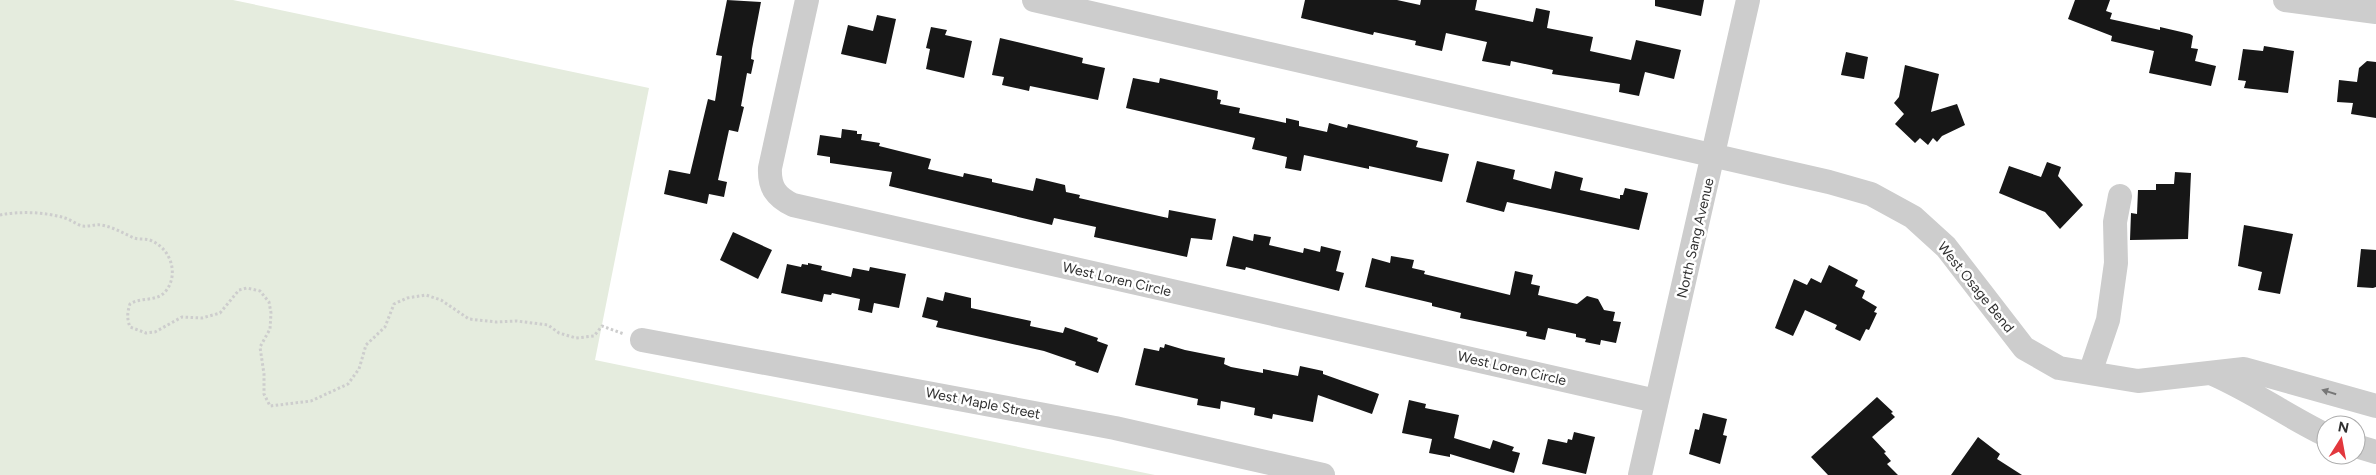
<svg xmlns="http://www.w3.org/2000/svg" width="2376" height="475" font-family="Figtree,sans-serif">
	<rect width="100%" height="100%" fill="#fff"/>
	<!-- green -->
	<path fill="#e5ecde" d="M0,0H233L649,88L595,360L1155,475H0Z"/>
	<!-- building -->
	<path fill="#171717" d="M727,0L761,2L752,49L751,59L754,60L751,74L747,73L741,106L744,107L738,132L729,130L718,180L727,182L724,197L709,194L707,204L664,194L669,170L690,174L708,99L715,101L722,56L716,55Z
		M1305,0H1397L1420,5L1421,0H1477L1475,10L1533,22L1536,8L1550,11L1547,28L1593,37L1590,51L1631,60L1636,40L1681,50L1674,79L1645,72L1639,96L1619,92L1620,84L1552,74L1553,70L1511,61L1510,66L1482,61L1487,42L1446,33L1442,51L1415,45L1416,41L1374,32L1373,35L1301,18Z
		M1655,0H1704L1701,16L1655,6Z
		M2075,0H2110L2106,11L2112,13L2110,19L2160,30V27L2190,34L2193,36L2191,48L2198,49L2195,61L2216,66L2211,86L2149,73L2154,51L2111,41L2112,36L2068,19Z
		M877,15L896,19L886,64L841,54L848,25L873,31Z
		M931,27L947,30L945,35L972,41L964,78L926,69L930,49L926,48Z
		M1000,38L1083,58L1082,63L1105,68L1098,100L1030,86L1029,91L1002,85L1004,77L992,75Z
		M2264,46L2294,51L2288,93L2244,88L2246,81L2238,80L2243,49L2263,51Z
		M1846,52L1868,57L1864,79L1841,75Z
		M2367,61L2376,62V118L2351,114L2353,103L2337,102L2339,80L2357,82L2359,68Z
		M1905,65L1939,74L1931,112L1957,104L1965,125L1942,136L1937,142L1933,138L1928,145L1920,138L1915,143L1895,124L1904,114L1894,103L1899,97Z
		M1133,78L1159,83L1160,78L1218,91L1217,99L1221,100L1220,104L1240,108L1239,113L1286,123V118L1299,121V126L1327,132L1329,123L1347,128L1348,124L1418,141L1416,147L1449,154L1442,182L1369,166V169L1304,155L1301,171L1285,168L1287,157L1252,149L1255,138L1126,108Z
		M842,129L857,131V134H862L861,140L880,143L879,146L931,159L928,169L963,177L964,173L992,179V182L1033,191L1036,178L1065,185L1066,192L1080,195L1079,198L1123,208L1168,218L1169,210L1216,219L1212,240L1191,238L1187,257L1094,237L1096,227L1054,218L1052,225L889,186L892,172L830,163V157L817,155L820,135L841,138Z
		M1477,161L1515,170L1513,179L1551,189L1555,171L1583,178L1580,190L1620,199V195H1623L1625,188L1648,193L1639,230L1507,202L1504,212L1466,202Z
		M2047,162L2061,167L2058,176L2083,205L2060,229L2045,212L1999,193L2009,166L2041,177Z
		M2175,172L2191,173L2188,239L2130,240L2131,213L2137,214L2138,190H2156V184H2174Z
		M2244,225L2293,234L2280,294L2258,290L2262,272L2238,266Z
		M733,232L772,250L758,279L720,260Z
		M1254,234L1271,237L1269,245L1303,253L1304,248L1320,252L1321,246L1341,251L1336,271L1344,273L1339,291L1246,267L1245,270L1226,266L1233,236L1253,241Z
		M2361,249L2376,250V287L2373,288L2357,287Z
		M1391,256L1414,260L1412,268L1425,271L1424,274L1510,295L1515,271L1533,275L1531,284L1540,286L1538,295L1577,304L1587,296L1598,299L1604,310L1615,312L1613,321L1621,322L1616,343L1601,340L1600,345L1585,342L1586,339L1576,337V334L1548,328L1545,340L1526,336L1527,332L1460,318L1461,313L1432,306V303L1365,287L1372,258L1390,263Z
		M808,263L822,266L821,270L851,277L853,268L869,271L870,267L906,274L899,308L874,303L872,313L858,310L860,299L832,293L831,295L824,294L822,302L781,293L787,264L801,267L802,264L808,265Z
		M1829,265L1858,280L1855,286L1865,291L1862,298L1877,307L1874,312L1877,313L1869,330L1866,329L1860,341L1835,329L1837,325L1805,310L1793,336L1775,328L1794,279L1807,285L1811,278L1821,283Z
		M945,292L971,298V308L1031,321L1030,326L1063,333L1065,327L1098,338L1097,341L1108,345L1098,373L1075,365L1076,362L1044,351L936,327L938,321L922,317L927,297L943,301Z
		M1165,344L1185,350L1225,358L1224,364L1231,367L1263,373V369L1298,376L1300,366L1323,371V374L1379,394L1372,414L1318,395L1313,422L1273,414L1272,419L1254,415L1255,408L1221,401L1220,409L1197,405L1198,399L1135,385L1144,348L1159,351L1160,347L1164,348Z
		M1877,397L1893,412L1891,413L1895,417L1872,437L1886,452L1884,453L1891,461L1887,464L1898,475H1828L1811,457Z
		M1409,400L1426,404L1425,408L1459,415L1454,438L1490,449L1493,440L1514,447L1512,451L1520,453L1514,473L1450,454V457L1429,453L1432,439L1402,433Z
		M1703,413L1727,419L1723,435L1727,436L1720,464L1689,454L1695,429L1699,430Z
		M1574,432L1595,437L1586,474L1542,464L1548,439L1567,443L1568,439L1572,440Z
		M1978,437L2000,454L1997,459L2022,475H1951Z"/>
	<g fill="none" stroke-linecap="round" stroke-linejoin="round">
		<!-- path -->
		<path stroke="#cdcdcd" stroke-width="3" stroke-dasharray="2.5 2.5" stroke-linecap="butt" d="M0,215C19,211 46,212 65,218C71,220 76,224 82,226C89,227 95,224 101,225C113,227 123,233 134,238C140,240 147,238 152,241C172,250 179,276 165,292C156,302 140,297 130,304C127,313 127,319 130,327L146,333L155,332L182,317L202,318L220,313L239,290L247,288L260,291L269,302L271,313L270,329L260,347L264,374V394L270,406L311,401L348,384L359,369L366,345L385,327L394,304L407,298L426,295L441,300L469,319L496,322L517,321L548,325L559,333L576,338L594,336L602,326L624,334"/>
		<!-- minor -->
		<path stroke="#cdcdcd" stroke-width="24" d="M807,0L770,168C769,187 776,197 793,205L1656,401
			M1034,0L1829,182L1871,194L1913,217L1946,247L2024,348L2059,368L2138,381L2244,369L2376,406
			M2285,0L2376,12
			M642,340L1115,428L1323,475
			M2090,373L2108,320L2116,263L2115,222L2120,196
			M2213,374C2252,391 2287,416 2326,435
			M2356,446L2376,452
			M1640,475L1748,0"/>
	</g>
	<!-- one-way arrows -->
	<defs><path id="oneway-solid" d="M-6-.8H1V-3.2L6.5 0L1 3.2V.8H-6Z" transform="scale(1.25)"/></defs>
	<use fill="#777" href="#oneway-solid" transform="translate(2329 392) rotate(-163)"/>
	<g text-anchor="middle" stroke-width="5" stroke-linejoin="round" paint-order="stroke">
		<!-- street labels -->
		<g font-size="14" fill="#303030" stroke="#fff">
			<text transform="translate(1695 238) rotate(-77)" y="5">North Sang Avenue</text>
			<text transform="translate(1117 279) rotate(13)" y="5">West Loren Circle</text>
			<text transform="translate(1976 287) rotate(51)" y="5">West Osage Bend</text>
			<text transform="translate(1512 368) rotate(13)" y="5">West Loren Circle</text>
			<text transform="translate(983 403) rotate(11)" y="5">West Maple Street</text>
		</g>
	</g>
	<!-- north arrow -->
	<g transform="translate(2341 440) rotate(11)"><circle r="24" fill="#ffffff" stroke="#acacac"/>
	<path d="M0-4L9 19L0 12L-9 19Z" fill="#e2373d"/>
	<text y="-8" font-size="14" font-weight="bold" text-anchor="middle" fill="#303030">N</text>
	</g>
</svg>
